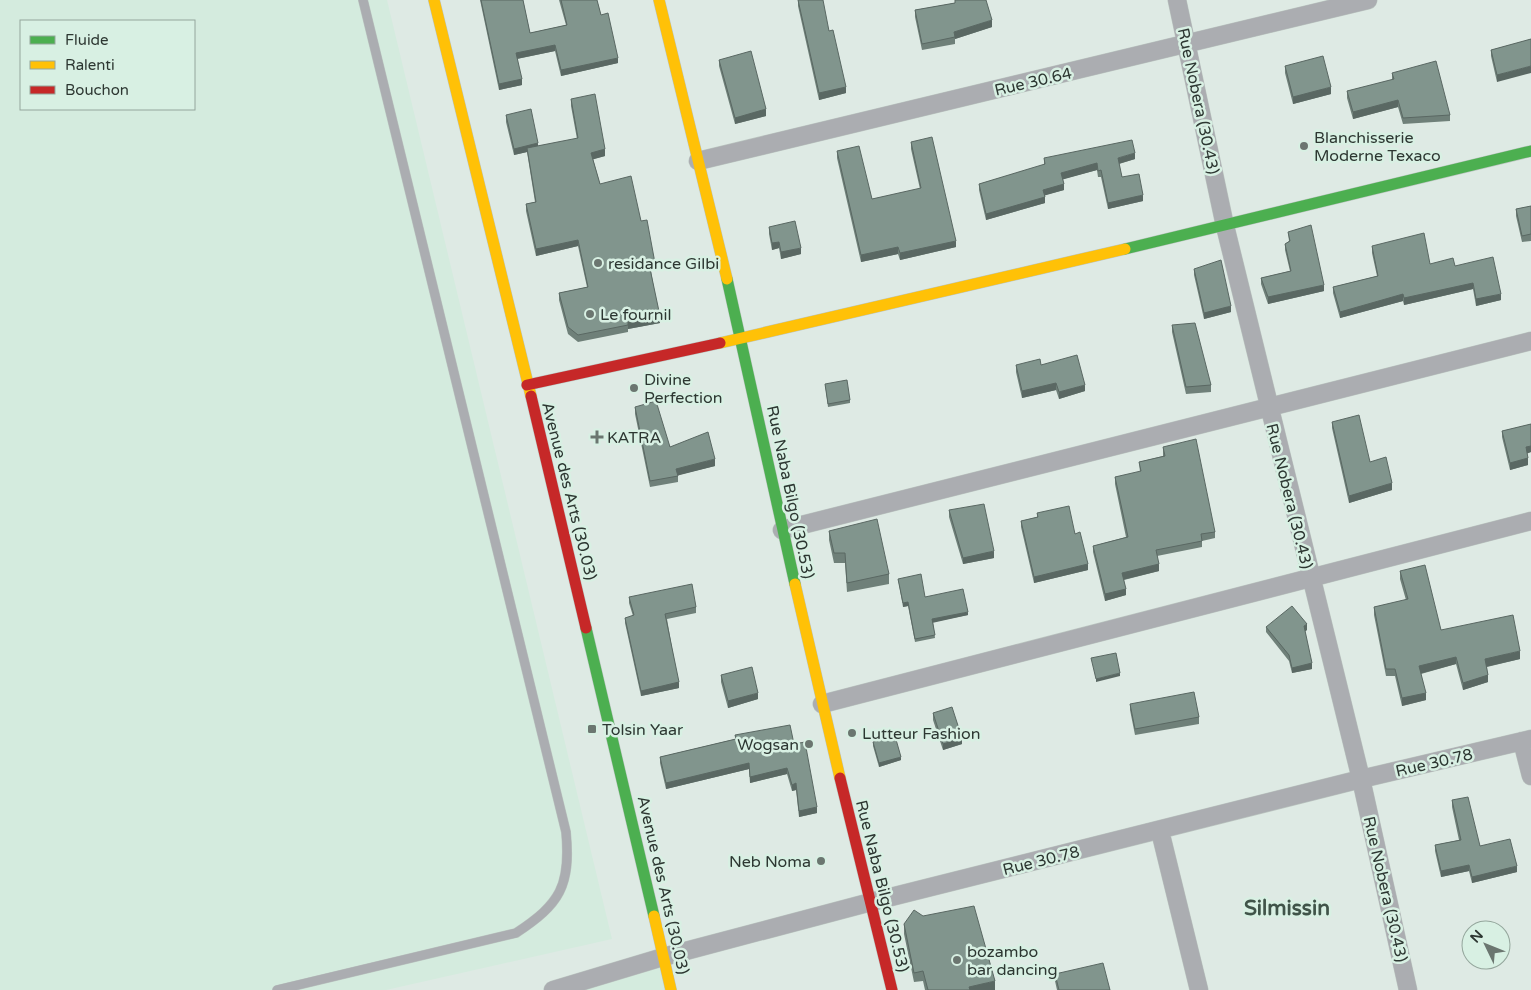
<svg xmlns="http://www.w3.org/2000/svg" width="1531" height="990" font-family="'Varela Round',sans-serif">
	<rect width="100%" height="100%" fill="#deeae4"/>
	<!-- built -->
	<path fill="#d4ebde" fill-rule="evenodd" d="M0,0H387L612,939L386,990H0ZM21,21H194V109H21Z
		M663,957L671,990H553Z"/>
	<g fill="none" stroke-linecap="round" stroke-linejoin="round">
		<!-- lane casing -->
		<g stroke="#bbc5c0" stroke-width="10">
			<path id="lane" d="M277,990L516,933C560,904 571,886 566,832L363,0"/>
		</g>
		<!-- street casing -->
		<g stroke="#bbc5c0" stroke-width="19">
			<path id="street" d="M1177,0L1225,226L1361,779L1408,990
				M698,161L1368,0
				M782,530L1531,341
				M822,704L1531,521
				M1522,741L1531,776
				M1160,831L1199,990
				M553,990L663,957L871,902L1361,779L1531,739"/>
		</g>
		<!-- fast casing -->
		<g stroke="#bbc5c0" stroke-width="12">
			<path id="fast" d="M1125,249L1531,151
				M727,279L795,584
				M586,628L654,916"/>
		</g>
		<!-- slow casing -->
		<g stroke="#bbc5c0" stroke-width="12">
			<path id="slow" d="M434,0L531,396
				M659,0L727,279
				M720,343L1125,249
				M795,584L840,778
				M654,916L671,990"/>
		</g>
		<!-- jam casing -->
		<g stroke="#bbc5c0" stroke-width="12">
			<path id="jam" d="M527,385L720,343
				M531,396L586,628
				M840,778L892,990"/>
		</g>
		<!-- lane -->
		<use href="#lane" stroke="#abadb1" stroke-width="9"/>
		<!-- street -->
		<use href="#street" stroke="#abadb1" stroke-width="18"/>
		<!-- fast -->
		<use href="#fast" stroke="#4caf50" stroke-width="11"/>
		<!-- slow -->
		<use href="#slow" stroke="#ffc107" stroke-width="11"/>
		<!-- jam -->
		<use href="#jam" stroke="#c62828" stroke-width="11"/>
	</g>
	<!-- wall -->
	<path fill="#6f8079" d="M480,0H523L530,33L566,25L559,0H597L601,15L618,63L561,76L555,51L517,59L522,85L499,90Z
		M798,0L829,31L846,93L819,100L798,6Z
		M955,0L992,27L955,39V44L922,50L915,17V10L955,3Z
		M1531,39L1497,82L1491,56V50Z
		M719,60L766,116L735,124L719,66Z
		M1285,66L1331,94L1293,104L1285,73Z
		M1392,73L1450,115V121L1403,124L1398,107L1353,119L1347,98V91L1392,80Z
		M571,99L605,156L593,159L600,184L641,221L655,263V270L651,271L660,323L628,329V332L578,342L568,334L559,300V293L587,287L578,246L536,256L526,211V204L535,202L527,152L514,155L506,122V115L538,146L577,139L571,106Z
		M911,142L956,247L900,260L898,254L861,262L837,158V151L872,199L920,189L911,149Z
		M1044,158L1135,159L1119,164L1122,177L1143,201L1108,209L1101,177H1098L1097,170L1063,179L1064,190L1045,195V203L986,220L979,190V184L1044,165Z
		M1531,206V241L1522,242L1516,216V209Z
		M769,227L801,254L781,259L779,248L772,250L769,234Z
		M1288,232L1324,291L1268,304L1261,284V278L1290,271L1285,250V244L1289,241Z
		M1372,246L1430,264L1455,266L1501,300L1476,306L1473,289L1404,305L1403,301L1340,318L1333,293V287L1377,276L1372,253Z
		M1194,269L1231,312L1204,319L1194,275Z
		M1172,325L1211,385V392L1186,394L1172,332Z
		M1016,365H1041L1085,391L1059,399L1056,390L1022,398L1016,372Z
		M825,384L850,400V403L828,407Z
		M635,407L670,447L715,466L678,475V482L650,487L635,414Z
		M1332,422L1370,462L1392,490L1349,503L1332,428Z
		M1531,424V452L1527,453L1528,465L1510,470L1502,437V431Z
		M1163,447L1215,532V538L1202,541V547L1157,556L1159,571L1124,580L1126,595L1105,601L1093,552V546L1126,537L1115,484V477L1140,472L1139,462L1163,456Z
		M949,510L994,558L963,564L949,517Z
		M1037,513L1075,534L1088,570L1034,583L1021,527V521L1037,517Z
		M829,531L889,574V584L847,592L845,563H834L829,540Z
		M1400,571L1441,630L1520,659L1487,667L1488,682L1463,690L1456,664L1421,674L1426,700L1402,706L1395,676H1386L1374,615V607L1406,600L1400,579Z
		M898,579L925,597L968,615L933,622L935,638L915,642L908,606L903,607Z
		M629,597L696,607V613L667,619L679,688L641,696L625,623V618L633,616L629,603Z
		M1266,627L1307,630L1305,631L1312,669L1292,673L1289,661L1266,632Z
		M721,675L758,699L728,708L721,682Z
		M1130,704L1199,717V724L1135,735L1130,710Z
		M933,713L962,744L943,750L933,720Z
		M735,735L794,744L817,813L799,817L796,790L792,791L787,774L750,783L749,769L666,789L660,763V757L735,739Z
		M873,742L901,760L879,767L873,746Z
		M1452,800L1480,846L1517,872L1472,883L1469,871L1441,877L1435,851V845L1459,840L1452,807Z
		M904,924L995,990H925L923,981L914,982L904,934Z
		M1055,974L1110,990H1057L1055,981Z"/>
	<!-- shaded-wall -->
	<path fill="#5a6863" d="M992,20V27L955,39L954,32Z
		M555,45V51L516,59V53Z
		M618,58V63L561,76V70Z
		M1531,66V73L1497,82V75Z
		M522,79V85L499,90V84Z
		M846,87V93L819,100V93Z
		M1331,87V94L1293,104V97Z
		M1398,100V107L1353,119V112Z
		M766,109V116L735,124V118Z
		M538,143V149L527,148V152L514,155V149Z
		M605,149V156L591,160V153Z
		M1135,153V159L1118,164V158Z
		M1097,163V170L1061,180V173Z
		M1064,184V190L1043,196V190Z
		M1143,195V201L1108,209V203Z
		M1045,197V203L986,220V214Z
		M578,240V246L536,256V249Z
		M956,241V247L900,260V253Z
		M779,242V248L772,250V243Z
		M898,247V254L861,262V255Z
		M801,248V254L781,259V252Z
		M1473,283V289L1404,305V298Z
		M1324,285V291L1268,304V297Z
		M1403,294V301L1340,318V312Z
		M1501,294V300L1476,306V299Z
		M1231,306V312L1204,319V313Z
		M660,316V323L628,329V322Z
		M1056,383V390L1022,398V391Z
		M1085,385V391L1059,399V392Z
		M1531,446V452L1526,454V447Z
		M1528,458V465L1510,470V463Z
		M715,459V466L676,476V469Z
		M1392,483V490L1349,503V496Z
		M994,551V558L963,564V558Z
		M1088,564V570L1034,583V577Z
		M1159,564V571L1122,580V573Z
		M1126,589V595L1105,601V594Z
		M908,602V606L903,607V603Z
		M968,612V615L932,623V619Z
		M1307,624V630L1304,632V626Z
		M1520,651V659L1485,667V659Z
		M1456,657V664L1419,674V666Z
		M1312,663V669L1292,673V668Z
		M1120,673V676L1096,682V679Z
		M1488,675V682L1463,690V683Z
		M679,682V688L641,696V691Z
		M758,693V699L728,708V701Z
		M1426,693V700L1402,706V698Z
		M962,738V744L943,750V744Z
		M901,757V760L879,767V763Z
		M749,763V769L666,789V783Z
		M787,768V774L750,783V777Z
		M796,783V790L792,791V785Z
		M817,807V813L799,817V811Z
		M1469,865V871L1441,877V871Z
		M1517,866V872L1472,883V877Z
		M995,981V990H969V987Z"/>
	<!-- building -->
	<path fill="#81958d" stroke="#5a6863" d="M481,0H523L530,33L567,25L561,0H597L601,15L608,13L618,58L561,70L555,45L516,53L522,79L499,84Z
		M798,0H823L829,31L833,30L846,87L819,93Z
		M955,0H986L992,20L954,32L955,37L922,44L915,10L955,3Z
		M1531,39V66L1497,75L1491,50Z
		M751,51L766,109L735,118L719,60Z
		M1323,56L1331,87L1293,97L1285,66Z
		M1436,61L1450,115L1403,118L1398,100L1353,112L1347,91L1394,79L1392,73Z
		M595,94L605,149L591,153L600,184L631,176L641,221L647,220L655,263L649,264L660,316L628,322V325L578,335L568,327L559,293L588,287L578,240L536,249L526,204L536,202L527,148L578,138L571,99Z
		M531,109L538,143L514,149L506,115Z
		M932,137L956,241L900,253L898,247L861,255L837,151L859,146L872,199L921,188L911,142Z
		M1132,140L1135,153L1118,158L1122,177L1139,174L1143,195L1108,203L1101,170L1098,171L1097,163L1061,173L1064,184L1043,190L1045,197L986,214L979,184L1045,164L1044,158Z
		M1531,206V234L1522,236L1516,209Z
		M795,221L801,248L781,252L779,242L772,243L769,227Z
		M1311,225L1324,285L1268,297L1261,278L1291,271L1285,244L1290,241L1288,232Z
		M1424,233L1430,264L1453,258L1455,266L1493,257L1501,294L1476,299L1473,283L1404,298L1403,294L1340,312L1333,287L1378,276L1372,246Z
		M1221,260L1231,306L1204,313L1194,269Z
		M1195,323L1211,385L1186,387L1172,325Z
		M1077,355L1085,385L1059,392L1056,383L1022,391L1016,365L1040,359L1041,365Z
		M847,380L850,400L828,404L825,384Z
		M656,401L670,447L708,432L715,459L676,469L678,476L650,481L635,407Z
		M1359,415L1370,462L1386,457L1392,483L1349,496L1332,422Z
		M1531,424V446L1526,447L1528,458L1510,463L1502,431Z
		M1196,439L1215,532L1201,534L1202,541L1156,550L1159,564L1122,573L1126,589L1105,594L1093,546L1128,537L1115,477L1141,471L1139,462L1165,456L1163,447Z
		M984,504L994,551L963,558L949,510Z
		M1069,506L1075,534L1080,532L1088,564L1034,577L1021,521L1038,517L1037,513Z
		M877,519L889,574L847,583L845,553H834L829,531Z
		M1425,565L1441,630L1513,615L1520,651L1485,659L1488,675L1463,683L1456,657L1419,666L1426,693L1402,698L1395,669H1386L1374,607L1408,599L1400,571Z
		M921,574L925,597L963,589L968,612L932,619L935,635L915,639L908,602L903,603L898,579Z
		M692,584L696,607L665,614L679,682L641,691L625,618L634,615L629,597Z
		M1292,606L1307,624L1304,626L1312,663L1292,668L1289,655L1266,627Z
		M1116,653L1120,673L1096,679L1091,658Z
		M752,667L758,693L728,701L721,675Z
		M1194,692L1199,717L1135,729L1130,704Z
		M952,707L962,738L943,744L933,713Z
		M790,725L794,744L805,742L817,807L799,811L796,783L792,785L787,768L750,777L749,763L666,783L660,757L736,739L735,735Z
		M895,736L901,757L879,763L873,742Z
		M1468,797L1480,846L1510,839L1517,866L1472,877L1469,865L1441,871L1435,845L1461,840L1452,800Z
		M974,906L995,981L969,987L970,990H928L923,971L914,973L904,924L914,910L923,916Z
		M1103,963L1110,990H1059L1055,974Z"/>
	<!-- markers -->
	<g fill="#6b7670" stroke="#d8f0e3" stroke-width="2">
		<circle cx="1304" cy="146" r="5"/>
		<circle cx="598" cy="263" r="5"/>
		<circle cx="590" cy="314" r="5"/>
		<circle cx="634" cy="388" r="5"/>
		<path d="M594.5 429.5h5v5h5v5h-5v5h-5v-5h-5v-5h5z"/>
		<rect x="587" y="724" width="10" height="10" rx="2.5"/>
		<circle cx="852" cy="733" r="5"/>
		<circle cx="809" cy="744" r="5"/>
		<circle cx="821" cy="861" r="5"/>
		<circle cx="957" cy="960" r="5"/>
	</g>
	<g text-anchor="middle" stroke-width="5" stroke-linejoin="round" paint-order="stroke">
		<!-- street labels -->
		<g font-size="16" fill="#2d3732" stroke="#d8f0e3">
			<text transform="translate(1033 81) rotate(-13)" y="6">Rue 30.64</text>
			<text transform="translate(1199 101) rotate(78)" y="6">Rue Nobera (30.43)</text>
			<text transform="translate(570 491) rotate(76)" y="6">Avenue des Arts (30.03)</text>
			<text transform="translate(791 492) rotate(78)" y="6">Rue Naba Bilgo (30.53)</text>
			<text transform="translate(1290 496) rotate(76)" y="6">Rue Nobera (30.43)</text>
			<text transform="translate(1434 762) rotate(-13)" y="6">Rue 30.78</text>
			<text transform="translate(1041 860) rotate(-14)" y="6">Rue 30.78</text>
			<text transform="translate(664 885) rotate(77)" y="6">Avenue des Arts (30.03)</text>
			<text transform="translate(883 886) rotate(76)" y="6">Rue Naba Bilgo (30.53)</text>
			<text transform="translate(1386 889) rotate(77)" y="6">Rue Nobera (30.43)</text>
		</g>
		<!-- poi labels -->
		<g font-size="16" fill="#2d3732" stroke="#d8f0e3" text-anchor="start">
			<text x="1314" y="143">Blanchisserie<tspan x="1314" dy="18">Moderne Texaco</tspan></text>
			<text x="608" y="269">residance Gilbi</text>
			<text x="600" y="320">Le fournil</text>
			<text x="644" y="385">Divine<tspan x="644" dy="18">Perfection</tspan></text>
			<text x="607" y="443">KATRA</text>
			<text x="602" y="735">Tolsin Yaar</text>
			<text x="862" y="739">Lutteur Fashion</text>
			<text x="799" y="750" text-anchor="end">Wogsan</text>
			<text x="811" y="867" text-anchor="end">Neb Noma</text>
			<text x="967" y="957">bozambo<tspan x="967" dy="18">bar dancing</tspan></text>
		</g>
		<!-- district labels -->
		<g font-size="21" font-weight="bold" fill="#405449" stroke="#d8f0e3">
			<text x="1287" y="915">Silmissin</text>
		</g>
	</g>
	<!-- legend -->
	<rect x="20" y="20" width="175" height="90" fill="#d8f0e3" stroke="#94a69c"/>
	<rect x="30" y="36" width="25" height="8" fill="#4caf50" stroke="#94a69c"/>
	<text x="65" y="45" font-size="15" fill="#2d3732">Fluide</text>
	<rect x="30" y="61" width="25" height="8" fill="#ffc107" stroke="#94a69c"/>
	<text x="65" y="70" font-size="15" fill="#2d3732">Ralenti</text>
	<rect x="30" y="86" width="25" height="8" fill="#c62828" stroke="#94a69c"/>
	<text x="65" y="95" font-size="15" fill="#2d3732">Bouchon</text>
	<!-- north arrow -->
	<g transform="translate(1486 945) rotate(313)"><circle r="24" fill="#d8f0e3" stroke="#94a69c"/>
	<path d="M0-4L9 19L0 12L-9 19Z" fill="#6b7670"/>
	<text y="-8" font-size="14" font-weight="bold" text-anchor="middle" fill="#2d3732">N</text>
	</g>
</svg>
